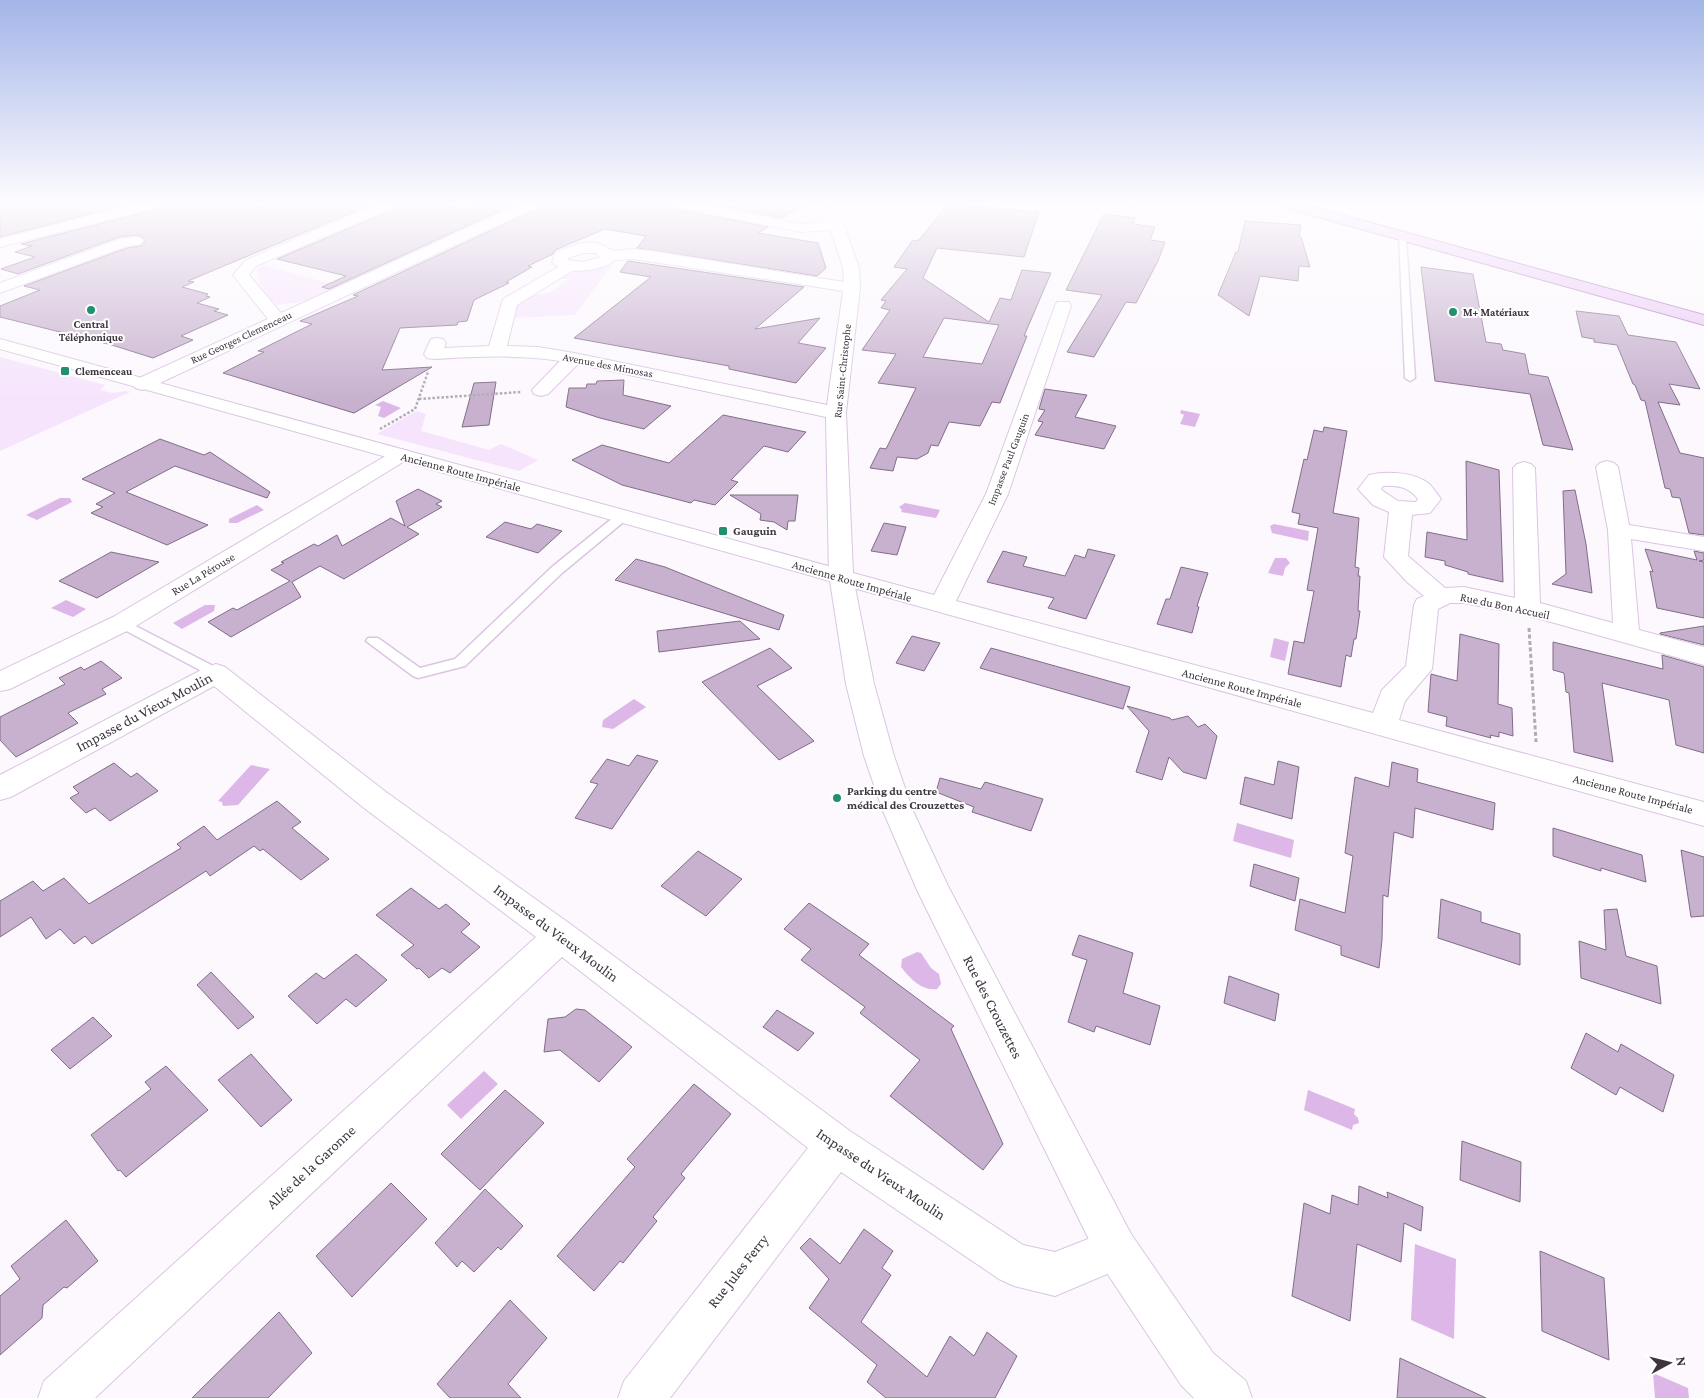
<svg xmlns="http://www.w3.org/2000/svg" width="1704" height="1398" font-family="'Crimson Pro',serif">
	<rect width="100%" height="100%" fill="#fcf8fe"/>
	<!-- green -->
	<path fill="#f6e4fc" d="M613,263L575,315L511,318L514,305L533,294L549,293L569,279H557L575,271Z
		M262,265L340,286L306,301L278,305C268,298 255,281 257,268Z
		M0,357L105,385L100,390L112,393L126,391L130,392L0,451Z
		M416,411L426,414L421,431L489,450L501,444L538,460L519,471L377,434Z"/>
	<!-- water -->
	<path fill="#dcb7e7" d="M383,401L401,408L384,418L378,416L381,407L375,405Z
		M1181,410L1200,414L1195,427L1180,424L1184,415L1180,413Z
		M60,498H70L72,502L37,520L26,515Z
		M905,503L940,510L936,518L901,512L902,510L899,507Z
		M257,505L264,510L237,523H229V519Z
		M1274,524L1309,531L1308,541L1272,533L1270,526Z
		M1275,558H1286L1290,563L1285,568L1283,576L1268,573Z
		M66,600L86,609L73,617L51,608Z
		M205,605H215L214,611L182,629L173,623Z
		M1274,638L1289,642L1285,661L1270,657Z
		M634,699L646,707L613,729L602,727L603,720Z
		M251,765L270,769L238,805L223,806L222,802L218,801Z
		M1237,823L1294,840L1291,858L1233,841Z
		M917,952L921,953L931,968L939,974L941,984L937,989C921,991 911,979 901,967L902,959Z
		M484,1071L498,1084L461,1119L447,1105Z
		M1308,1090L1355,1109L1354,1114L1358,1118L1359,1123L1353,1125L1352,1130L1304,1110Z
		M1415,1244L1456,1259L1454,1339L1411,1320Z
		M1653,1373L1688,1388L1689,1398H1655Z"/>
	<!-- building -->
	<path fill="#c7b1ce" stroke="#816d88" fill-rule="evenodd" d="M0,204H128L0,237Z
		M162,204H254L253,207L281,204H372L188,281L194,282L182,287L208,294L206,296L210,297L197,303L219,309L214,311L228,315L181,336L193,340L153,358L112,345L0,317V306L40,290L24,286L127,248L141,246L145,240L141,236L136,235L119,237L18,274L1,269L35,257L15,252L32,246L21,244L158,209Z
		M398,204H443L465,209L476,204H515L329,289L322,287L346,276L277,259L395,209Z
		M540,204H671L680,210L768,227L758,233L818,243L826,268L817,276L637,248L646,236L605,229L555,250L553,254L528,266L532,267L506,282L509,283L474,300L467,321L458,322L457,325L400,328L382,370L432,367L354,413L223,373L264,352L258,351L312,324L300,321L358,296L353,295L537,209Z
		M712,204H804L782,218Z
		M948,204L1039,212L1024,257L937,248L923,278L989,322L1000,298L1011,300L1022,270L1051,273L1024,336H1027L1000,403L992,402L980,426L949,422L938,446L931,445L928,453L917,459L897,457L893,471L870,468L880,448L886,449L916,388L878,383L896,354L862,350L890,310L881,308L886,301L881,300L907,269L894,267L912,241L919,240ZM944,318L999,325L982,364L923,357Z
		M1104,214L1135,218L1133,224L1155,227L1150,240L1165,242L1158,261L1136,303L1126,302L1094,357L1067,352L1102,295L1066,290Z
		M1245,221L1301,225L1299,236L1301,237L1310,267L1299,266L1298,281L1260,276L1249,316L1218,295L1236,252H1238Z
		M628,261L804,287L755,329L820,318L798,343L826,348L796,383L729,369V366L574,338L651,277L620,272Z
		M1421,267L1473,274L1486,342L1501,344L1503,350L1525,354L1529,374L1548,377L1573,450L1543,445L1530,394L1435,381Z
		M1576,311L1619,316L1628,335L1676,342L1700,389L1669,384L1680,405L1658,402L1680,453L1704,458V535L1689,533L1680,498L1672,497L1670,489L1665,488L1645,401L1641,400L1635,385L1633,384L1617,345L1594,342V339L1582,337Z
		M624,380L623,395L671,406L644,429L600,418L566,407L569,388H586L587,384H596L597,381Z
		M496,382L489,425L462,427L474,383Z
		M1045,389L1087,395L1075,417L1116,426L1104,449L1035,435L1043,422L1038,421L1045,410L1039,409Z
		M723,415L806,432L788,452L764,446L731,480L738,482L715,505L694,500L691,503L622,485L572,460L602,445L669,463Z
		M1324,427L1347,431L1333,513L1359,518L1355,567L1359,568L1358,576H1360L1358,611H1360L1356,639H1354L1351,657L1346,655L1341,687L1288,674L1294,641L1304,643L1314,591L1307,590L1318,528L1298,524L1300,514L1292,512L1304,459L1307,460L1314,430L1323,432Z
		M160,439L204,455L210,452L270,492L267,498L175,466L126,492L208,525L167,545L91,513L103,507L96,504L115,493L82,479Z
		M1466,461L1499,470L1503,582L1468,574V572L1445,565V561L1425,557L1427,532L1467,540Z
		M418,489L442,501L436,504L442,507L407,527L419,534L344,579L320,566L292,582L301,597L231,637L208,622L233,608L237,610L290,581L271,570L284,563L281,562L314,544L318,546L337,535L342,546L391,518L405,526L396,501Z
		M1575,490L1586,544L1592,593L1552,584L1566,574L1563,491Z
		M730,495H798L795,521H788L787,530L774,522L760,520L761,514Z
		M505,522L531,529L537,524L562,531L538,553L486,537Z
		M884,523L906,527L897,555L871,551Z
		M1088,549L1115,555L1086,619L1048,608L1054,598L987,582L1003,551L1027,557L1023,566L1065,576L1075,555L1085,558Z
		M1645,549L1697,560L1694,551L1704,553V560L1699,561L1704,562V618L1657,608L1650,571L1653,572Z
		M111,552L159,562L97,598L59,581Z
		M636,559L665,567L784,615L779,630L615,580Z
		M1181,567L1208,573L1197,606L1199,607L1192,633L1157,624L1166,599H1170Z
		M740,621L760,639L659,652L657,631Z
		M1704,626V645L1660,634V633Z
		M1460,634L1499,644L1498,704L1512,708L1513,736L1499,732V737L1490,735L1491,738L1446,726L1447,717L1428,712L1431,674L1457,681Z
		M912,636L940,643L924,671L896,663Z
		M1553,642L1663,669L1662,655L1704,667V753L1676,745L1669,700L1602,683L1613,762L1574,752L1569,693L1566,692L1564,673L1553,670Z
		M770,648L792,668L757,686L814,741L779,760L702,682Z
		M991,648L1130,687L1123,709L980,668Z
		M101,661L122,678L102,689L106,694L68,713L78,723L16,757L0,740V717L65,684L59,678L81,667L84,670Z
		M1127,706L1170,718L1172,720L1188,716L1198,727L1205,724L1217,736L1206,779L1183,772L1169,757L1162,780L1136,772L1149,731Z
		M637,755L658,761L612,829L575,818L598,784L590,782L607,759L629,766Z
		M1278,761L1299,767L1292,819L1240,804L1245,777L1274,785Z
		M1392,762L1418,769L1417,782L1495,803L1493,830L1415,808L1413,838L1394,832L1388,897L1383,895L1382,940L1379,968L1341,955V946L1295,930L1300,899L1345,913L1353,856L1345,853L1355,777L1389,787Z
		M114,763L131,777L137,773L158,791L110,821L95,808L86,813L70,798L79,793L73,787Z
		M940,778L981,789L985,782L1043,799L1031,831L972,812L974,807L936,792Z
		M277,801L301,822L292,828L329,859L301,880L263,849L260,851L254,846L210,876L206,871L92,944L85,936L74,944L60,929L46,939L31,917L0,937V901L33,881L43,891L64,878L89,904L181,848L177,844L204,826L217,840Z
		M1553,828L1642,855L1646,882L1601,868V871L1553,856Z
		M1681,850L1704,857V916L1691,917Z
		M698,851L742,879L706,916L661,886Z
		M1254,864L1299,878L1295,901L1250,886Z
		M411,888L439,909L446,904L470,924L461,932L480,947L450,973L442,968L429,978L419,968L417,969L401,955L414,945L376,915Z
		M1441,899L1481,912V922L1520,934V965L1438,938Z
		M809,903L869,944L859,955L954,1026L951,1029L1003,1144L983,1170L890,1096L920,1060L860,1013L865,1007L801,960L811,949L784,929Z
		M1617,909L1626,956L1657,966L1661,1004L1581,978L1579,941L1606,950L1604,910Z
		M1079,935L1133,953L1123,993L1160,1006L1150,1045L1096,1026L1094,1032L1068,1022L1087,960L1072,955Z
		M356,954L387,980L356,1007L346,999L317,1024L288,996L316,973L324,979Z
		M211,972L254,1017L238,1029L197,985Z
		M1229,976L1279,994L1275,1021L1224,1003Z
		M576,1009L585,1010L632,1047L599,1082L560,1050L544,1052L548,1019L565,1017Z
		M777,1010L814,1033L798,1051L763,1027Z
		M93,1017L112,1036L70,1069L51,1050Z
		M1586,1033L1618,1052L1621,1044L1674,1075L1663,1112L1620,1087L1616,1095L1571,1068Z
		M251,1054L292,1100L261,1127L218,1080Z
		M166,1066L208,1110L126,1177L120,1170L118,1171L91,1135L151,1089L145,1082Z
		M694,1084L731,1114L681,1174L685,1178L653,1217L657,1221L623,1263L620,1261L594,1291L557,1256L635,1167L627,1159Z
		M505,1090L544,1123L480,1190L441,1154Z
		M1462,1141L1521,1162L1520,1202L1460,1180Z
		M391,1183L427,1219L352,1297L316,1256Z
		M1359,1186L1388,1198L1387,1192L1423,1207L1421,1231L1404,1223L1401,1262L1357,1244L1350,1321L1292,1296L1304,1203L1330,1214L1332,1195L1358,1205Z
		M485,1189L523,1226L501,1250L498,1247L474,1272L462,1261L457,1267L435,1243Z
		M66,1220L98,1261L67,1288L64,1287L43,1305L42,1318L0,1355V1296L20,1279L11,1266Z
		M864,1229L893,1251L882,1268L891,1275L861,1322L927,1377L950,1336L974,1356L987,1332L1017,1356L995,1398H886L867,1382L877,1365L809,1308L829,1279L800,1248L810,1238L840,1264Z
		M1540,1251L1604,1278L1609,1360L1542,1331Z
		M510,1300L547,1338L508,1384L521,1398H450L437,1384Z
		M279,1312L312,1353L268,1398H192Z
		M1400,1358L1486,1398H1397Z"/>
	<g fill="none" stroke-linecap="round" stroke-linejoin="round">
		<!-- service casing -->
		<g stroke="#dbc5e2" stroke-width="3">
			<path id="service" d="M1127,204H1168L1165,210H1162L1130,207Z
				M1399,234L1406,236L1415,378L1410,381L1405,378Z
				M623,512L627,513L629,516L627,519L562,573L465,666L418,678L413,676L366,641L368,638H378L420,668L455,659L552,567L619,513Z
				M122,619L221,670L223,673L221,676H211L117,626L115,623L117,620Z"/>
		</g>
		<!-- minor casing -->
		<g stroke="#dbc5e2" stroke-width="2">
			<path id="minor" d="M136,204H160L158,207L0,247V239Z
				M377,204H396L394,207L256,266L249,275L281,313L520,204H538L536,207L149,388L142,390L135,388L133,384L135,380L268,319L233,275L246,260Z
				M673,204H702L801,224L826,222L810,204H825L844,225L859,268L860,288L846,413L853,573L934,595L986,494L1055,306L1057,302H1069L1071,306L1008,494L956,601L1373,713L1382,690L1406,666L1414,605L1417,599L1424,596L1407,582L1384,557L1389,512L1373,505L1358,489L1369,475C1386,471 1414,472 1428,483C1433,487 1437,494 1441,499L1430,513L1412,515L1408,556L1445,588L1464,587L1515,598L1513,468L1517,464L1524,462L1531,464L1535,468L1540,603L1613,623L1608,530L1596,467L1600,463L1607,461L1614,463L1618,467L1629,525L1704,537V551L1631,539L1639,630L1704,647V665L1526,615L1464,603H1450L1438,609L1432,669L1405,701L1399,720L1704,802V826L832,582L829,577L826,417L578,364L548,394L541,396L534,394L532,390L560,361C518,354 476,357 433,359L427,358L424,354L431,339L437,338L443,339L446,343L444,348L489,346L503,299L558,267L552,262L556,252L581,243H597L614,251L634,249L652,251L844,282L843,268L831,230L801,232L680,208ZM583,253H595L600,257L584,262L568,260V258ZM634,259L843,291L827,405L574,353L538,347L507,346L517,305L572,271L591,270L608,265L615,260ZM1383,486C1397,485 1409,487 1418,499L1416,502L1398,501L1383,491L1381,489Z
				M136,237L141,238L143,241L141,244L127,246L0,293V283L120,239Z
				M401,449L408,451L411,455L408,459L131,629L10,689L0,691V671L113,617L394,451Z
				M216,664L225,667L386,792L573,926L850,1131L1023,1245L1055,1252L1116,1228L1131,1234L1137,1249L1131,1264L1055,1296L1014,1286L999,1279L841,1172L670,1398H618L624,1381L808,1148L562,957L95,1398H38L44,1381L536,937L364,808L214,686L11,797L0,800V775L207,667Z"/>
		</g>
		<!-- tertiary casing -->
		<g stroke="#dbc5e2" stroke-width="2">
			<path id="tertiary" d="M0,339L850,572L853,577L874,684L894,756L913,811L948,886L1131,1234L1213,1353L1246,1381L1252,1398H1194L1181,1385L1101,1264L917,890L883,811L864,756L846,684L830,581L0,349Z"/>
		</g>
		<!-- primary casing -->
		<g stroke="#a77eb3" stroke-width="2">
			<path id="primary" d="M1280,204H1303L1704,315V325L1282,207Z"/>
		</g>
		<!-- path-far1 -->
		<path stroke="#b1acb3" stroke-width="2.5" stroke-dasharray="2.5 2" stroke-linecap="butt" d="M419,399L521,392
			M380,429L415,409L428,372"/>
		<!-- path -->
		<path stroke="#b1acb3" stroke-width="3" stroke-dasharray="4 2.5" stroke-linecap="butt" d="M1529,628L1536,742"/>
		<!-- service -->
		<use href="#service" fill="#fff" fill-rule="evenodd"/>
		<!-- minor -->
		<use href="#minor" fill="#fff" fill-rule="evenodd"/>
		<!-- tertiary -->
		<use href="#tertiary" fill="#fff" fill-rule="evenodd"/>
		<!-- primary -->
		<use href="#primary" fill="#eccaf7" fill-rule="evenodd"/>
	</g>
	<!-- sky -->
	<linearGradient id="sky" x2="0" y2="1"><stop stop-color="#a3b5e8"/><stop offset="0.51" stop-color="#fefcff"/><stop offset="1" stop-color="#fefcff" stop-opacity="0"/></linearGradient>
	<rect width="1704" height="400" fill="url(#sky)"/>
	<!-- markers -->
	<g fill="#22906f" stroke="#fff" stroke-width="2">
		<circle cx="91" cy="310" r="5"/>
		<circle cx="1453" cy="312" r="5"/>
		<rect x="60" y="366" width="10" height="10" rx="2.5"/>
		<rect x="718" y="526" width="10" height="10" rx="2.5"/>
		<circle cx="837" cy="798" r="5"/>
	</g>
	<g text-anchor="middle" stroke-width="4" stroke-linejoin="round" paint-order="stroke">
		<!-- far-poi labels -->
		<g font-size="11" font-weight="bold" fill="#3d343f" stroke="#fff" text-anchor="start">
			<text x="1463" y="316">M+ Matériaux</text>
			<text x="91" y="328" text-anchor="middle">Central<tspan x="91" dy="13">Téléphonique</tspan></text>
			<text x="75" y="375">Clemenceau</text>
		</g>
		<!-- far-street labels -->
		<g font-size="11" fill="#3d343f" stroke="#fff">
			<text transform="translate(241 337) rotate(-25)" y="4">Rue Georges Clemenceau</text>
			<text transform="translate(608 365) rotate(11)" y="4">Avenue des Mimosas</text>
			<text transform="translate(842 371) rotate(-84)" y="4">Rue Saint-Christophe</text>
			<text transform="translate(1008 459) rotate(-69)" y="4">Impasse Paul Gauguin</text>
		</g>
		<!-- street labels -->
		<g font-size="12" fill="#3d343f" stroke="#fff">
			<text transform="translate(461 472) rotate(15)" y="4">Ancienne Route Impériale</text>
			<text transform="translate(203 574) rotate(-31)" y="4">Rue La Pérouse</text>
			<text transform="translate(852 581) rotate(16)" y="4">Ancienne Route Impériale</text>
			<text transform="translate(1505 606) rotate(12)" y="4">Rue du Bon Accueil</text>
			<text transform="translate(1242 688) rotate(15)" y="4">Ancienne Route Impériale</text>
			<text transform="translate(1633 794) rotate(15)" y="4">Ancienne Route Impériale</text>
		</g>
		<!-- poi labels -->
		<g font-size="12" font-weight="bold" fill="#3d343f" stroke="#fff" text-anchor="start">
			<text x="733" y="535">Gauguin</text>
			<text x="847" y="795">Parking du centre<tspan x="847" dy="14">médical des Crouzettes</tspan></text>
		</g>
		<!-- near-street labels -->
		<g font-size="15" fill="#3d343f" stroke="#fff">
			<text transform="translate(144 712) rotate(-28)" y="5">Impasse du Vieux Moulin</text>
			<text transform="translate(556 933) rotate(37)" y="5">Impasse du Vieux Moulin</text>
			<text transform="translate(993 1007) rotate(63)" y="5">Rue des Crouzettes</text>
			<text transform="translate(311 1167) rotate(-43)" y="5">Allée de la Garonne</text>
			<text transform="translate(881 1174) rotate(34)" y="5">Impasse du Vieux Moulin</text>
			<text transform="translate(738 1271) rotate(-52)" y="5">Rue Jules Ferry</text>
		</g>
	</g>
	<!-- north arrow -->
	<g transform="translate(1669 1363) rotate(83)" stroke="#ffffff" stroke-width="4" paint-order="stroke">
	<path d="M0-4L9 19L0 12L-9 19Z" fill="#3d343f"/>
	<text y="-8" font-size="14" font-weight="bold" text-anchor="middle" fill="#3d343f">N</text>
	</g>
</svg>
